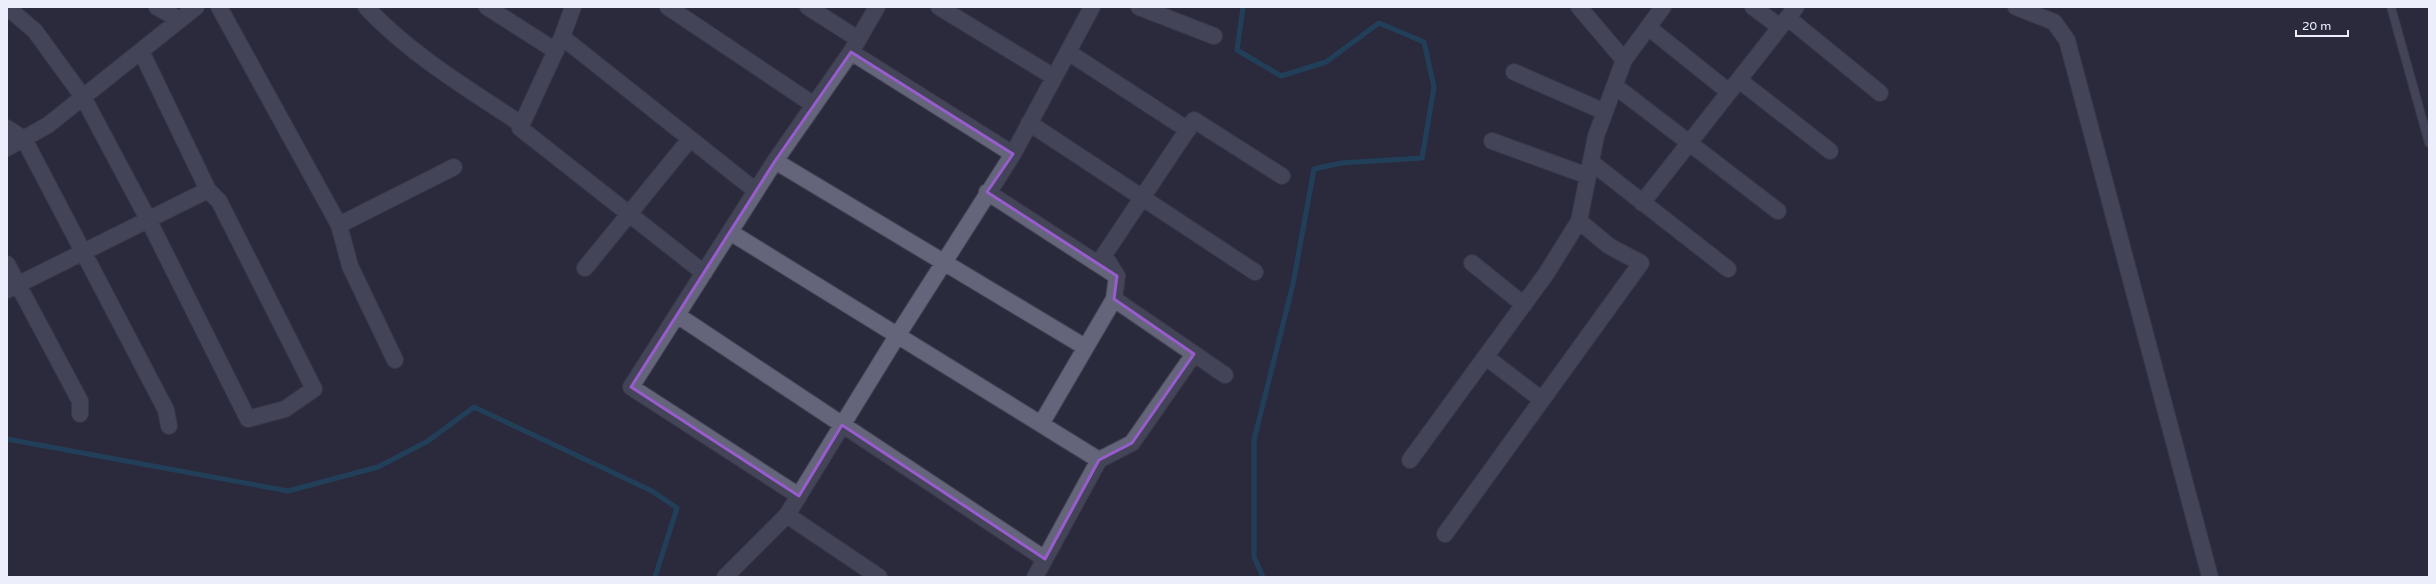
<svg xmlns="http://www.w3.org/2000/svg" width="2436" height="584" font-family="'Varela Round',sans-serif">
	<rect width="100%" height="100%" fill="#2a2a3d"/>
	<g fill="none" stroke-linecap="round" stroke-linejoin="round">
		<!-- stream -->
		<path stroke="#1a597c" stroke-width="5" d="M1243,7L1237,50L1281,76L1326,62L1379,23L1424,42L1434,87L1422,158L1341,163L1314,169L1293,284L1254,440V557L1263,577
			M7,439L288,491L378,467L428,441L474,407L652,491L677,508L655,577"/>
		<!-- service casing -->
		<g stroke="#474758" stroke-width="10">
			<path id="service" d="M2391,7L2429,143"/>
		</g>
		<!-- minor casing -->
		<g stroke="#474758" stroke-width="18">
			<path id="minor" d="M7,7L35,31L83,97L148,219L248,419L285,409L314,389L219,201L208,190L141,51
				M157,7L180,20
				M219,7L339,225L350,266L395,360
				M366,7C411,55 467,88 521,124
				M487,7L556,51
				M573,7L562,37L756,191
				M668,7L814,105
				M808,7L858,39
				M939,7L1054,77
				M1139,7L1214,36
				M1579,7L1624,60
				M1753,7L1780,27
				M2016,7L2054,22L2067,40L2210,577
				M1788,18L1880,93
				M1648,27L1729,92
				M562,37L520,128L704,273
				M851,52L1013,154
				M1068,52L1188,130
				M1514,72L1605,112
				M1739,80L1830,151
				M1615,86L1778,211
				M1029,123L1255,272
				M7,128L24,139L166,410L169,426
				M1492,141L1588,176
				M7,148L48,125L196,7
				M775,161L1085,347
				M1591,162L1728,269
				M987,192L1112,273
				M1642,203L1796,7
				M339,225L454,167
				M730,232L1099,460L1035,577
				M1472,263L1524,305
				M7,264L80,401V414
				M585,268L690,139
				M7,290L208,190
				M1114,299L1225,375
				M677,315L1045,559
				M1486,357L1542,400
				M1041,424L1114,299L1117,276L1104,255L1194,120L1282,176
				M1099,460L1132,443L1194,354
				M1410,460L1546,274L1579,221L1596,136L1624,60L1663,7
				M799,496L631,387L775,161L851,52L877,7
				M1445,534L1641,263L1609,246L1579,221
				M725,577L787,515
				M879,577L787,515L897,336L1013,154L1092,7"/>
		</g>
		<!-- service -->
		<use href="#service" stroke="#64647b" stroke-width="8"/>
		<!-- minor -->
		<use href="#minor" stroke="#64647b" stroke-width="16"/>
	</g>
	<!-- marked area -->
	<path d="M0 0H2436V584H0ZM851,52L1013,154L987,192L1117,276L1114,299L1194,354L1132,443L1099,460L1045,559L842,425L799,496L631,387L775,161Z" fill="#2a2a3d" fill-opacity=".55" fill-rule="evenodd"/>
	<path fill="none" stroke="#985cce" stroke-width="3" stroke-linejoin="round" d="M851,52L1013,154L987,192L1117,276L1114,299L1194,354L1132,443L1099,460L1045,559L842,425L799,496L631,387L775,161Z"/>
	<!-- border -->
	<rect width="2436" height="584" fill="none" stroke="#edeefb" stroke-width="16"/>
	<!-- scale -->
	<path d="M2296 30v6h52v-6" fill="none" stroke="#edeefb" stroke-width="2"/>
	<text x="2302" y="30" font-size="12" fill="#edeefb" stroke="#2a2a3d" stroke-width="3" paint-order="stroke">20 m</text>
</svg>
